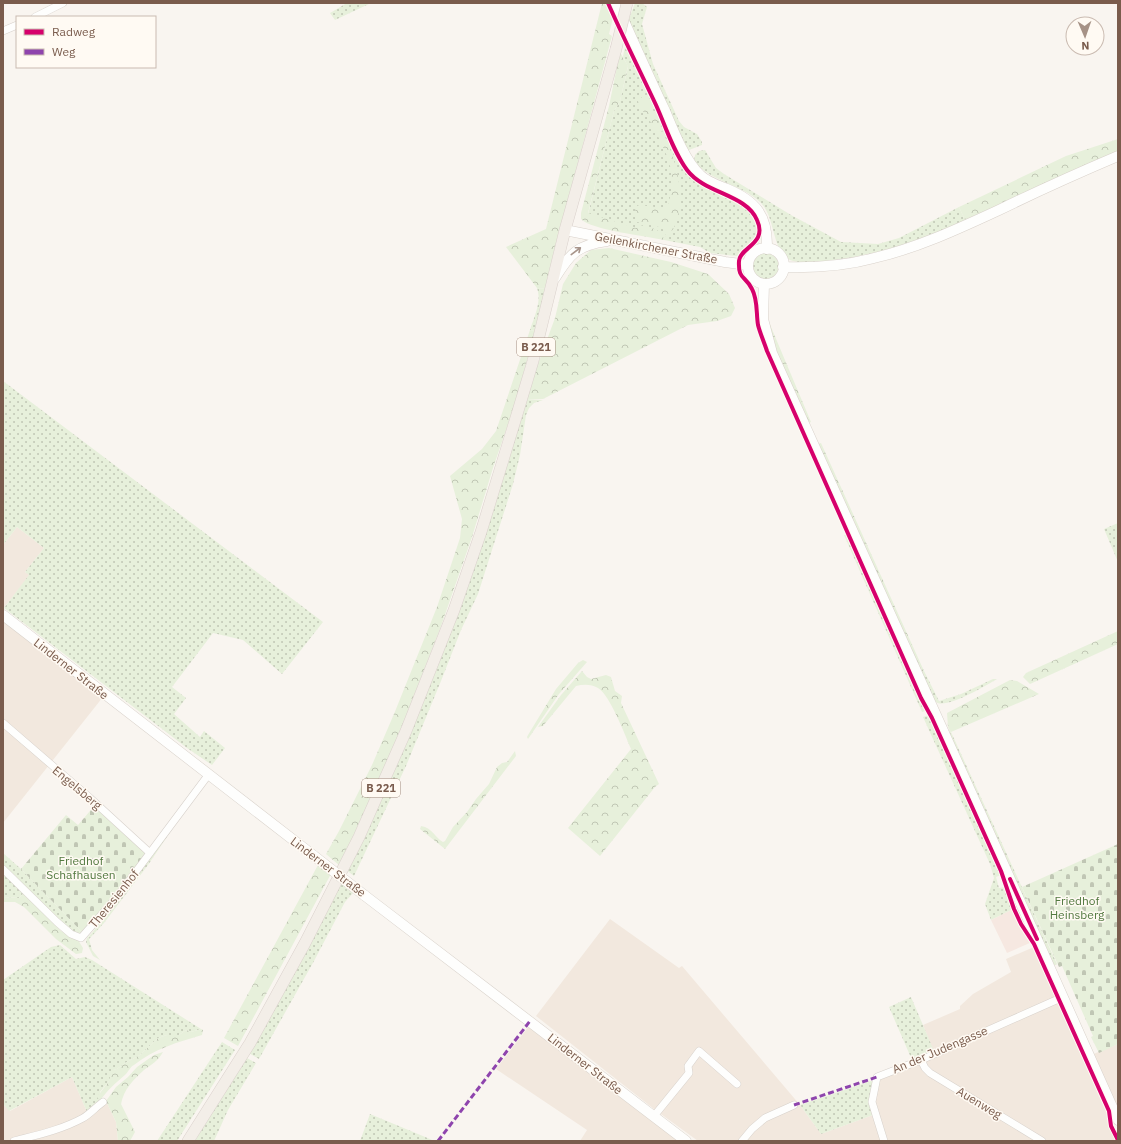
<svg xmlns="http://www.w3.org/2000/svg" width="1121" height="1144" font-family="'IBM Plex Sans',sans-serif">
	<defs>
		<pattern id="grass-dots" width="8" height="8" patternUnits="userSpaceOnUse"><rect width="8" height="8" fill="#e7f0db"/><path d="M2 2h.1M6 6h.1" fill="none" stroke="#c0c6b4" stroke-width="1.8" stroke-linecap="round"/></pattern>
		<pattern id="forest-crowns" width="20" height="18" patternUnits="userSpaceOnUse"><rect width="20" height="18" fill="#e7f0db"/><path d="M2 6a3 3 0 1 1 6 0M12 15a3 3 0 1 1 6 0" fill="none" stroke="#c0c6b4"/></pattern>
		<pattern id="cemetery-stones" width="16" height="16" patternUnits="userSpaceOnUse"><rect width="16" height="16" fill="#e7f0db"/><path d="M2 7V4a2 2 0 0 1 4 0v3zM10 15v-3a2 2 0 0 1 4 0v3z" fill="#c0c6b4"/></pattern>
	</defs>
	<rect width="100%" height="100%" fill="#f9f5f0"/>
	<!-- residential -->
	<path fill="#f2e8de" d="M17,527L44,548L25,572L30,575L3,609V545Z
		M3,619L101,699L99,702L3,823Z
		M610,919L679,968L682,966L800,1105L821,1134L873,1115L880,1078L935,1055L923,1025L960,1009V1006L973,994L1011,972L1006,959L1034,947L1109,1118V1125L1116,1141H698L654,1109L536,1016Z
		M529,1026L683,1141H580L587,1130L496,1069Z
		M1118,1044V1114L1091,1055Z
		M72,1077L87,1112L106,1101L116,1122L118,1141H3V1104L10,1111Z"/>
	<!-- commercial -->
	<path fill="#f6e8e1" d="M1013,909L1021,927L1029,936L1032,942L1007,953L991,920Z"/>
	<!-- grass -->
	<path fill="url(#grass-dots)" d="M347,3H371L335,20L330,13Z
		M635,3H642L647,7L642,24L653,64L679,121L684,127L697,134L702,142V145L689,150L687,151L627,24Z
		M627,37L684,161L696,180L704,185L703,187L709,185L750,205L760,221L762,235L758,245L746,255L736,256L710,253L700,247L664,240L588,214L614,111L620,101L628,67L623,56Z
		M705,150L716,168L724,174L791,215L841,242L878,244L899,238L959,207L966,222C948,229 930,237 912,243C890,250 810,269 790,260C771,250 776,217 760,202C741,184 711,182 694,161L695,155L699,151Z
		M751 267a14 14 0 1 1 28 0a14 14 0 1 1-28 0Z
		M537,288L546,289L535,331L530,330C534,317 542,302 537,288Z
		M3,381L323,622L282,674L243,640L213,633L172,687L186,698L174,714L200,737L204,731L225,748L212,765L187,748L4,608L29,575L25,572L44,548L17,527L3,545Z
		M525,399L543,400L534,403L529,408L526,415L520,455L513,484L478,594L461,630L441,681L406,766L354,876L345,869L381,801L436,671L462,602Z
		M1118,523V562L1104,529Z
		M844,535H847L925,711L922,712Z
		M924,671L939,701L961,694L993,679H997C987,685 945,710 936,702C930,697 924,680 920,672Z
		M929,715L1001,875L996,877L999,888L1006,887L1013,909L991,920L985,904L994,878L990,864L923,717Z
		M948,727L951,732L1057,964L1056,965H1053L957,752Z
		M177,822L148,865L104,923L89,939L92,950L100,960L93,956L86,942L87,938L92,933Z
		M3,853L21,869L82,932L78,934L71,931L3,866Z
		M3,872L24,893L19,898L3,897Z
		M341,879L354,892L345,902L314,961L259,1059L247,1052Z
		M60,945L76,959L85,957L92,960L201,1029L191,1032L186,1030L179,1035H167L158,1038L140,1055L125,1063L117,1069L113,1070L109,1081L100,1092V1101L87,1112L72,1077L9,1111L3,1104V980L51,947Z
		M911,997L934,1051L912,1060L889,1007Z
		M222,1042L235,1050L177,1141H157Z
		M245,1057L256,1063L228,1110L214,1141H195Z
		M874,1080C871,1093 867,1102 873,1115L821,1134L800,1105Z
		M370,1114L430,1139L434,1141H360Z"/>
	<!-- forest -->
	<path fill="url(#forest-crowns)" d="M602,3H606L613,18L609,34L612,36L562,222L546,289L537,288L506,247L546,229Z
		M620,52L628,66L620,101L614,111L588,213L636,228L640,225C650,228 662,228 664,240C646,236 591,230 581,219V213L609,106Z
		M644,95L647,96C662,133 685,169 679,210C677,221 675,230 666,237L664,230L659,227L637,222L634,215L636,207L639,205L663,208L668,205C670,198 672,190 672,183C673,161 659,139 649,119C646,113 639,109 638,101Z
		M1118,139V153L966,222L959,207L1066,156Z
		M609,248L671,262L708,274L729,294L735,308L731,316L717,321L688,325L543,399H525L555,318L563,284L576,263L591,250Z
		M766,315L811,422L807,423L773,350Z
		M530,330L535,331L516,401L493,468L472,537L440,629L395,744L340,866L326,854L339,831L372,765L394,714L437,607L460,538L462,519L450,476L482,449L496,431Z
		M821,443L924,671L920,672L817,444Z
		M1118,631V644L1030,684L1023,677L1026,673Z
		M583,660L587,662L559,694L528,739L527,737L528,735L556,689L578,663Z
		M582,671L587,677L591,679L606,675L611,677L615,691L622,696L621,703L659,784L655,787L600,856L568,828L631,749C625,735 610,695 598,688C591,684 584,684 576,686L543,726L538,727L561,695Z
		M1010,680L1017,681L1039,694L951,732L948,727L947,713Z
		M515,751L516,756L445,849L420,829L421,826C433,828 435,838 443,842L445,841L453,827L467,812L476,799L489,784L497,767L502,763L507,762Z
		M318,865L332,872L238,1046L224,1038Z
		M24,893L61,931L78,940L83,948L82,953L76,954L56,939L24,907L15,902H3V897L19,898Z
		M201,1029L203,1030L202,1035C178,1042 154,1049 134,1065C130,1067 129,1071 126,1074C116,1083 107,1090 100,1101L97,1097L109,1081L112,1070L117,1069L125,1063L140,1055L158,1038L167,1035H179L186,1030L191,1032Z
		M163,1052C159,1060 151,1065 144,1070C133,1080 124,1089 121,1104L135,1132L130,1141H118L116,1122L106,1101L116,1087L128,1077L137,1067L154,1055Z"/>
	<!-- cemetery -->
	<path fill="url(#cemetery-stones)" d="M95,805L148,853L107,904L82,932L21,869L66,815L78,825Z
		M1118,844V1044L1099,1053L1091,1037L1093,1036L1062,966L1059,967L1022,887Z"/>
	<g fill="none" stroke-linecap="round" stroke-linejoin="round">
		<!-- street casing -->
		<g stroke="#d7d1cb" stroke-width="8">
			<path id="street" d="M35,17L63,3
				M3,31L17,25
				M3,723L90,798L150,853
				M3,869L57,922L71,934L81,938L117,897L209,774
				M921,1060L925,1068L930,1073L1042,1141
				M654,1116L689,1073L688,1066L699,1051L737,1084
				M14,1141C37,1135 61,1130 83,1118C90,1114 96,1107 103,1102
				M742,1141L752,1129L765,1118L794,1105
				M884,1141L872,1102L877,1077L921,1060L1063,997"/>
		</g>
		<!-- secondary casing -->
		<g stroke="#d9d2cb" stroke-width="11">
			<path id="secondary" d="M616,3C632,39 648,75 665,111C673,130 685,161 700,175C707,182 717,185 727,189C756,201 768,216 767,249
				M565,230L725,262L748,265
				M748 266a18 18 0 1 1 36 0a18 18 0 1 1-36 0Z
				M783,267C814,268 845,266 874,258C917,248 958,229 999,210C1038,191 1078,173 1118,156
				M555,278C570,253 578,245 607,241
				M764,284L763,319L772,353L983,819L1118,1120
				M3,615L314,856
				M364,895L686,1141"/>
		</g>
		<!-- primary casing -->
		<g stroke="#dad1cc" stroke-width="12">
			<path id="primary" d="M188,1141L250,1043L305,943L359,837L406,731L454,610L481,532L518,411L533,361L565,230L616,49"/>
		</g>
		<!-- street -->
		<use href="#street" stroke="#fefefd" stroke-width="7"/>
		<!-- secondary -->
		<use href="#secondary" stroke="#fefefd" stroke-width="10"/>
		<!-- primary -->
		<use href="#primary" stroke="#f3eee8" stroke-width="11"/>
		<!-- secondary-bridge casing -->
		<g stroke="#d9d2cb" stroke-width="11" stroke-linecap="butt">
			<path id="secondary-bridge" d="M314,856L364,895"/>
		</g>
		<!-- primary-bridge casing -->
		<g stroke="#dad1cc" stroke-width="12" stroke-linecap="butt">
			<path id="primary-bridge" d="M616,49L627,3"/>
		</g>
		<!-- secondary-bridge -->
		<use href="#secondary-bridge" stroke="#fefefd" stroke-width="10"/>
		<!-- primary-bridge -->
		<use href="#primary-bridge" stroke="#f3eee8" stroke-width="11"/>
		<!-- quiet -->
		<path stroke="#8e44ad" stroke-width="3" stroke-dasharray="6 3" stroke-linecap="butt" d="M794,1105L877,1077
			M438,1141L530,1021"/>
		<!-- cycleway casing -->
		<g stroke="#fffaf3" stroke-width="6">
			<path id="cycleway" d="M608,3C623,37 640,71 656,105C666,127 673,151 687,170C705,194 746,194 757,220C768,244 740,247 739,261C738,280 745,275 752,289C758,300 756,313 758,325C760,333 764,342 767,351L921,698L932,718L1001,871L1014,909L1021,924L1034,944L1109,1111L1111,1126L1118,1140
				M1010,879L1037,939"/>
		</g>
		<!-- cycleway -->
		<use href="#cycleway" stroke="#d6006c" stroke-width="4"/>
	</g>
	<!-- one-way arrows -->
	<defs><path id="oneway-shaft" d="M-6 0H5M1.5-3L5.5 0L1.5 3" fill="none" stroke-width="1.6" stroke-linecap="round" stroke-linejoin="round"/></defs>
	<use stroke="#a8958b" href="#oneway-shaft" transform="translate(576 251) rotate(-37)"/>
	<g text-anchor="middle" stroke-width="3" stroke-linejoin="round" paint-order="stroke">
		<!-- shield labels -->
		<g fill="#fffaf3" stroke="#a28b7f" stroke-width="1">
			<rect x="517" y="338" width="38" height="18" rx="3"/>
			<rect x="362" y="779" width="38" height="18" rx="3"/>
		</g>
		<g font-size="11" font-weight="bold" fill="#7a5c4d">
			<text x="536" y="351">B 221</text>
			<text x="381" y="792">B 221</text>
		</g>
		<!-- street labels -->
		<g font-size="12" fill="#7a5c4d" stroke="#fffaf3">
			<text transform="translate(656 248) rotate(11)" y="4">Geilenkirchener Straße</text>
			<text transform="translate(71 669) rotate(38)" y="4">Linderner Straße</text>
			<text transform="translate(77 788) rotate(40)" y="4">Engelsberg</text>
			<text transform="translate(328 867) rotate(37)" y="4">Linderner Straße</text>
			<text transform="translate(114 899) rotate(-51)" y="4">Theresienhof</text>
			<text transform="translate(940 1050) rotate(-23)" y="4">An der Judengasse</text>
			<text transform="translate(585 1064) rotate(38)" y="4">Linderner Straße</text>
			<text transform="translate(979 1103) rotate(31)" y="4">Auenweg</text>
		</g>
		<!-- park labels -->
		<g font-size="12" fill="#537a41" stroke="#fffaf3">
			<text x="81" y="865">Friedhof<tspan x="81" dy="14">Schafhausen</tspan></text>
			<text x="1077" y="905">Friedhof<tspan x="1077" dy="14">Heinsberg</tspan></text>
		</g>
	</g>
	<!-- border -->
	<rect width="1121" height="1144" fill="none" stroke="#7a5c4d" stroke-width="8"/>
	<!-- legend -->
	<rect x="16" y="16" width="140" height="52" fill="#fffaf3" stroke="#cabbb1"/>
	<rect x="24" y="29" width="20" height="6" fill="#d6006c" stroke="#cabbb1"/>
	<text x="52" y="36" font-size="12" fill="#7a5c4d">Radweg</text>
	<rect x="24" y="49" width="20" height="6" fill="#8e44ad" stroke="#cabbb1"/>
	<text x="52" y="56" font-size="12" fill="#7a5c4d">Weg</text>
	<!-- north arrow -->
	<g transform="translate(1085 36) rotate(178)"><circle r="19" fill="#fffaf3" stroke="#cabbb1"/>
	<path d="M0-3L7 15L0 10L-7 15Z" fill="#a69286"/>
	<text y="-6" font-size="11" font-weight="bold" text-anchor="middle" fill="#7a5c4d">N</text>
	</g>
</svg>
